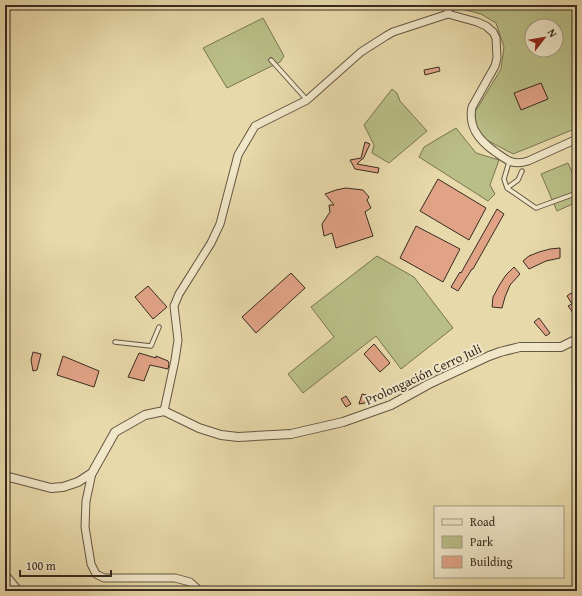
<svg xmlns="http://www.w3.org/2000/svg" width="582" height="596" font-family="'Gentium Book Plus',serif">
	<rect width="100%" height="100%" fill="#e8d9aa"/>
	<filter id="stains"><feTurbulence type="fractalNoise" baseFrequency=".005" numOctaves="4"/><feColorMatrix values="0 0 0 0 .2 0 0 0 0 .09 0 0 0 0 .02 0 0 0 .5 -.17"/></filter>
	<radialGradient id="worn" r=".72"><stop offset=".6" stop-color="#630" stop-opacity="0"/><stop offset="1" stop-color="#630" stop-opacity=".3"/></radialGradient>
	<!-- green -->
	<path fill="#b9be86" stroke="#787453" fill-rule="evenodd" d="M454,5H577V128L513,154L483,138L476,127L475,112L501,69L504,47L496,23L481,14L454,7ZM532,26H556V50H532Z
		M263,18L284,56L280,62L227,88L203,48Z
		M392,89L397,93L400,101L427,131L389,163L372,153L374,145L364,125Z
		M456,128L476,153L499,160L490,185L495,194L488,201L419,157L424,147Z
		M568,163L573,174L577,173V202L557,211L541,174Z
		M377,256L414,277L453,328L401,369L376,336L303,393L288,374L334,337L311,307Z"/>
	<!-- building -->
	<path fill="#e1a386" stroke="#382b20" d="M439,67L440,71L425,75L424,70Z
		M541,83L548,99L521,110L514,93Z
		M365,142L370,144L363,159H362L357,164L379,168L378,173L355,169L350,160L361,158Z
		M438,179L486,208L469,240L420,211Z
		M346,188L363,190L369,197L367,200L371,208L365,212L373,236L336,248L332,233L324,236L322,224L330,212L329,205H334L325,194L336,190Z
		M497,209L504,214L473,269H472L458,291L451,287L460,272L461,273Z
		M416,226L460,249L443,282L400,258Z
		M560,248V258L546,261L529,269L523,261L529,256L539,252L550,249Z
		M514,267L520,274L510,285L505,297L502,308L492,307L493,297L500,284L506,275Z
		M291,273L305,288L256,333L242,317Z
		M148,286L167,307L153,319L135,297Z
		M571,293L577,300V312L574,314L568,306L572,304L567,296Z
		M539,318L550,333L546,336L534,322Z
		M374,344L390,363L380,372L364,354Z
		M33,352L41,354L37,370L33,371L31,360Z
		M139,353L156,358V356L168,361L169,364L168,369L150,365L144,381L128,377Z
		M63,356L99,371L94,387L57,375Z
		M362,394L367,395L365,403L359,404Z
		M346,396L351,404L346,407L341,399Z"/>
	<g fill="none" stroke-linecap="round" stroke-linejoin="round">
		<!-- service casing -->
		<g stroke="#645642" stroke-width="5.5">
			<path id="service" d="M271,60L307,100
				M509,162L504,179L507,188L536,208L577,193
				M507,188L518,180L522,171
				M115,342L151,346L159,327"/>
		</g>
		<!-- minor casing -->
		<g stroke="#645642" stroke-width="9">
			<path id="minor" d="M448,5V14
				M164,411L175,360L178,340L174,306L179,294L211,243L220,224L238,155L255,126L307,100L361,52L386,36L393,32L448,14L477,22L486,26L493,32L496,38L497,58L495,66L472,107C468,127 479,140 494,151C507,160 512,166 528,161L577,139
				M92,473L86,501L85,527L91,564L96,574L104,578H175L190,582L200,591"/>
		</g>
		<!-- tertiary casing -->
		<g stroke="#645642" stroke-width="10">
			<path id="tertiary" d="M5,476L51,488L63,487L78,482L92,473L115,432L145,415L164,411L199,428L221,435L238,437L291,434L343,422L391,405L429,384L489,356L500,352L520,347H561L577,339
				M5,575L18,591"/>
		</g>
		<!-- service -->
		<use href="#service" stroke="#f0e6c8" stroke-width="3.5"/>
		<!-- minor -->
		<use href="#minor" stroke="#f0e6c8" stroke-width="7"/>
		<!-- tertiary -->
		<use href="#tertiary" stroke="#f0e6c8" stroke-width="8"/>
	</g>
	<g text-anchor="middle" stroke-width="4" stroke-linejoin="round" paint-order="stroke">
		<!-- street labels -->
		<g font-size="13" fill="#382b20" stroke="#f0e6c8">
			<text transform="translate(423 374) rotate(-25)" y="5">Prolongación Cerro Juli</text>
		</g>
	</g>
	<!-- margin -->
	<rect width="582" height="596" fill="none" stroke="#e8d9aa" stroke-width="20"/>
	<rect x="6" y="6" width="570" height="584" fill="none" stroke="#382b20" stroke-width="2"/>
	<rect x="10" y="10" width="562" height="576" fill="none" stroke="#382b20"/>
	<!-- legend -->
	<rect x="434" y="506" width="130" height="72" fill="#f0e6c8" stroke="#a69b85"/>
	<rect x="442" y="519" width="20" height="6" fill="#f0e6c8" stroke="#a69b85"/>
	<text x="470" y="526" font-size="12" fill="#382b20">Road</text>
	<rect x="442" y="536" width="20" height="12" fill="#b9be86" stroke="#a69b85"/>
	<text x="470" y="546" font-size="12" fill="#382b20">Park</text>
	<rect x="442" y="556" width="20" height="12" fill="#e1a386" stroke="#a69b85"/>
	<text x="470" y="566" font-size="12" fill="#382b20">Building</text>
	<!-- north arrow -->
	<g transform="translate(544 38) rotate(59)"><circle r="19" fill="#f0e6c8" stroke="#a69b85"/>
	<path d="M0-3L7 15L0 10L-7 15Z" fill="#8f2418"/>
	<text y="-6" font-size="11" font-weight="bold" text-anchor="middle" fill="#382b20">N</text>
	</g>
	<!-- scale -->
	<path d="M20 570v6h91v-6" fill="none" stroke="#382b20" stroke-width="2"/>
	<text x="26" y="570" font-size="12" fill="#382b20" stroke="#f0e6c8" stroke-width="3" paint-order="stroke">100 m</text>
	<rect width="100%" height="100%" filter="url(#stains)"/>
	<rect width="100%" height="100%" fill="url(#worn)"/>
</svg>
